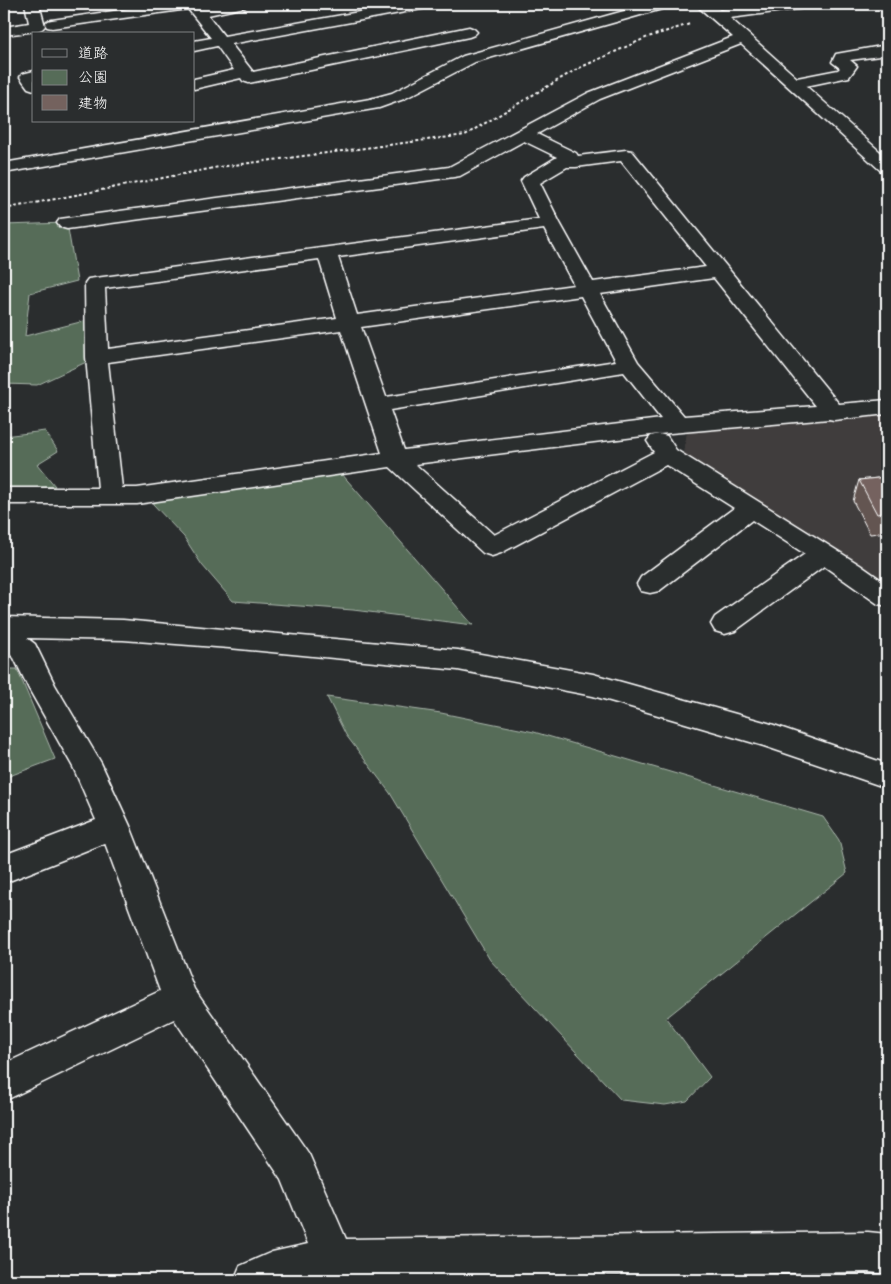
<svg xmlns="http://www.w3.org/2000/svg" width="891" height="1284" font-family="Mali,'Klee One',sans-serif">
	<rect width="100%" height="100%" fill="#2a2d2e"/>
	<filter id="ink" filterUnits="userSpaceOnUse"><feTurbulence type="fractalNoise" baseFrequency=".02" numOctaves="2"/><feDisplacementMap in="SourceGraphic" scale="10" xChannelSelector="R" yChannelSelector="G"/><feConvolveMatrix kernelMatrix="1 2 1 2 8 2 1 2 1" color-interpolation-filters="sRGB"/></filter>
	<g filter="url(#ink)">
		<!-- built -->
		<path fill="#403d3c" d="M887,412V582L683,453L687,432Z"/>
		<!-- green -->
		<path fill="#566c58" stroke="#aab6ac" d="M67,223L77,281L30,293L25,336L96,318L97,357L37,385L4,384V225Z
			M45,431L58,451L37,464L55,486L4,490V436Z
			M341,473L473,625L353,610L233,601L202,565L184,537L153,504L163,498Z
			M4,669H17L55,759L4,778Z
			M327,697L441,713L534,732L823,817L839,840L847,873L666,1018L710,1077L687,1101L665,1105L621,1100L490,960L390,793L346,735Z"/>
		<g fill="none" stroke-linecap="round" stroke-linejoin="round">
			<!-- minor casing -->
			<g stroke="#fff" stroke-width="3">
				<path id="minor" d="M25,4H39L45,26L42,29L37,31L4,35V27L29,23Z
					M161,4H199L202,7L219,4H247L245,7L208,15L224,36L404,4H434L432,7L427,8L231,44L253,72L469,27L474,29L477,32L474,35L469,37L249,83L243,81L241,78L194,89V79L234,70L217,46L194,51V41L211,38L188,9L52,28L47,27L45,24L47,21L52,20Z
					M649,4H671L669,7L475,62L404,99L379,108L4,173V163L370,99L392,93L463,56Z
					M695,4H711L720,10L773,4H813L811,7L806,8L730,18L797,78L838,70L840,68L832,62L836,54L887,45V55L850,60L857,66L849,77L806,86L887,158V172L881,171L741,44L600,99L537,134L576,153L578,156L626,150L632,151L839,404L887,400V414L834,420L829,419L659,434L667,436L676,450L860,565L887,584V606L878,604L824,566L735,631L725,634L715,631L711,624L715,617L805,554L752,520L659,591L650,593L641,591L637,584L641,577L734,508L666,465L501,553L492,556L483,553L390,467L137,504H4V488H98L86,357L85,283L88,279L539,219L521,181L524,177L557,157L524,141L460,176L454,177L67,229L60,227L57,223L60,219L449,167L588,93L733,37ZM621,161L706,267L593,282L560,223L540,183L567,167H576ZM544,229L574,285L357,315L338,257ZM319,259L337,318L108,349L105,288ZM714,278L816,406L684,416L638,362L600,294ZM581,296L616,361L386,397L361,327ZM341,330L382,453L137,488H122L108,362ZM624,372L661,419L404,450L390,410ZM659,434L651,436L647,441L654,452L494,535L415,464Z
					M34,71V90L28,88L20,77L22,74Z
					M4,617L123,620L458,650L593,674L768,723L887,764V788L764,746L593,696L458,670L229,648L123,640L27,638L35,644L55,685L101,763L130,826L194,989L309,1154L346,1239L868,1232L887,1234V1274L868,1272L360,1279V1280H234L240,1266L272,1252L308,1244L282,1180L174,1019L4,1101V1064L160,991L105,843L4,883V855L96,820L73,767L29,689L14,658L4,649Z"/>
			</g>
			<!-- path -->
			<path stroke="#fff" stroke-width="2" stroke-dasharray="3 2.5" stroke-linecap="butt" d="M4,209L219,167L465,135L577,69L648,37L690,24"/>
			<!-- minor -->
			<use href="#minor" fill="#2a2d2e" fill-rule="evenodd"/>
		</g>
		<!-- wall -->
		<path fill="#645451" stroke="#fff" d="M887,417V426L885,423Z
			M887,477V532L870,534L853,501L859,480Z"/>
		<!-- building -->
		<path fill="#74625e" stroke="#fff" d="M887,477V512L877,514L859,480Z"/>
	</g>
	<!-- margin -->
	<rect width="891" height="1284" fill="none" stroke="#2a2d2e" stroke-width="20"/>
	<rect x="10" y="10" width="871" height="1264" fill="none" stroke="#fff" stroke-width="2" filter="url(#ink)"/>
	<!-- legend -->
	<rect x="32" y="32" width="162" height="90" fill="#2a2d2e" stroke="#7f8182"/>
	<rect x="42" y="49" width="25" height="8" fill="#2a2d2e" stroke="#7f8182"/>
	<text x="78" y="58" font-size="15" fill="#ffffff">道路</text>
	<rect x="42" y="70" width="25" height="15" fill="#566c58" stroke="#7f8182"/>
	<text x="78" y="82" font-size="15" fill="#ffffff">公園</text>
	<rect x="42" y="95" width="25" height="15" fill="#74625e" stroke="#7f8182"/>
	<text x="78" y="108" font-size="15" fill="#ffffff">建物</text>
</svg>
